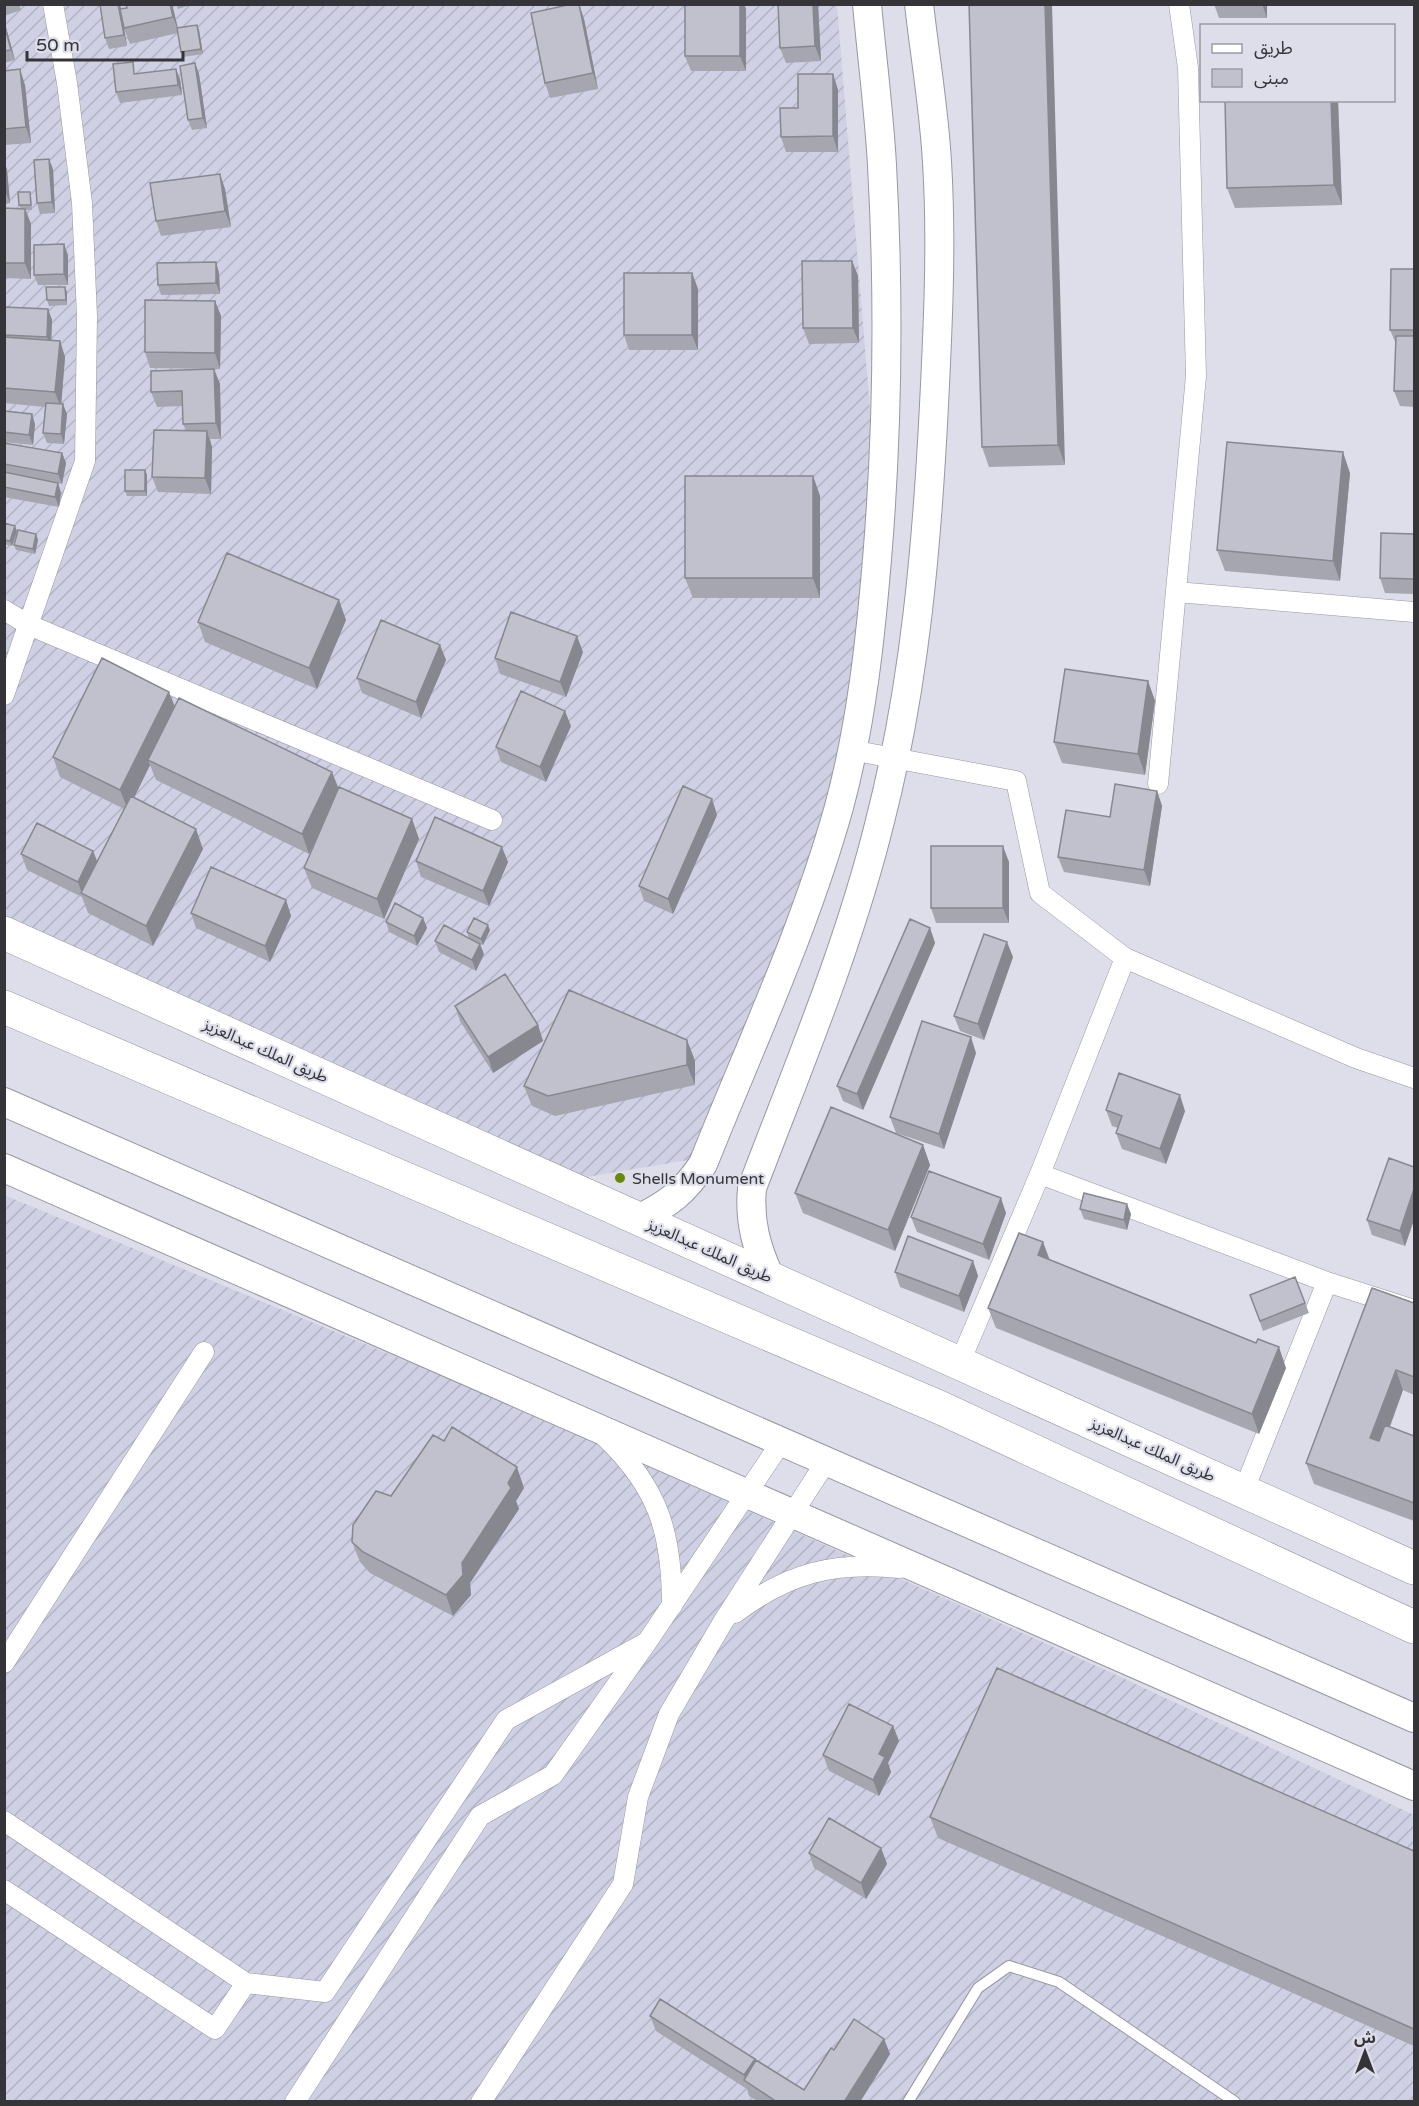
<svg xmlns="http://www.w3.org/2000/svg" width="1419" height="2106" font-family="'Varela Round','Noto Sans Arabic',sans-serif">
	<defs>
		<pattern id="industrial-furrows" width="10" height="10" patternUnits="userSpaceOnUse" patternTransform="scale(1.5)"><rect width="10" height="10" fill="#cfd0e3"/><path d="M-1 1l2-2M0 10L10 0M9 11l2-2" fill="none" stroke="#b2b3c4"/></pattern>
	</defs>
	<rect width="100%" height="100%" fill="#dedeeb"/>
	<!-- industrial -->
	<path fill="url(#industrial-furrows)" d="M4,5H837L877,495L850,776L781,1012L712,1156L563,1181L5,944Z
		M4,1195L474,1389L1110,1672L1414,1815V2101H5Z"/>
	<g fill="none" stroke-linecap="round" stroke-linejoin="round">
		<!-- lane casing -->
		<g stroke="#9798a3" stroke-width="12">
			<path id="lane" d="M908,2102L978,1988L1009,1966L1059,1982L1235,2102"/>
		</g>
		<!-- street casing -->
		<g stroke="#9798a3" stroke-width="21">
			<path id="street" d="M1176,592L1414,612
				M4,610L29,625L492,820
				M4,695L85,461L87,316L82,203L67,83L53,4
				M851,750L1016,781L1040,893L1125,958L1040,1174L960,1362
				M1158,784L1196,376L1188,68L1179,4
				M1125,958L1356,1058L1414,1078
				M1040,1174L1327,1282L1414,1310
				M605,1437C659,1488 672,1534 672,1606
				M1244,1490L1327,1282
				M735,1613C788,1573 835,1561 900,1568
				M4,1663L204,1352
				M4,1821L246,1983
				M4,1890L215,2029L246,1983L325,1992L506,1720L647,1642
				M295,2102L480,1816L553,1775L647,1642L782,1441
				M481,2102L623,1884L638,1797L669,1714L723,1622L827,1460"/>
		</g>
		<!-- secondary casing -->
		<g stroke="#9798a3" stroke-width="30">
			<path id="secondary" d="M4,1102L1414,1718
				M4,1168L1414,1786
				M640,1218C670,1203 684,1192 703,1164C750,1046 805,929 839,807C862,722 871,634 878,547C888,420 889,293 882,165C879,112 872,58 867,4
				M770,1277C756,1247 749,1221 752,1188C798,1067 849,947 880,821C915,685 927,545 934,405C938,325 942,242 937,162C934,109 925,57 919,4"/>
		</g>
		<!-- highway casing -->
		<g stroke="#9798a3" stroke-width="34">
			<path id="highway" d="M4,933L1414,1568
				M4,1007L941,1408L1414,1627"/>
		</g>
		<!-- lane -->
		<use href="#lane" stroke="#fff" stroke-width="10"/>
		<!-- street -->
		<use href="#street" stroke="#fff" stroke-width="20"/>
		<!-- secondary -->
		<use href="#secondary" stroke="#fff" stroke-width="28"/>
		<!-- highway -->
		<use href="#highway" stroke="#fff" stroke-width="33"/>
	</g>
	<!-- wall -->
	<path fill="#a6a6b0" d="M4,4H19L21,10L4,16Z
		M100,4H120L121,9L127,8L126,4H172L178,28L199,30L203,54L183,57L181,52L178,33L130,44L124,29L127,46L109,49L105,38Z
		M176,4H193L178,9Z
		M685,4H744L746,9V71H691L685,56Z
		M778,4H818L821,61L786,63L780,48Z
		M969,4L1065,465L989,467L982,447Z
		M1214,4H1267V18H1219Z
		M584,19L598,89L550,98L545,83Z
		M4,20L15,60L4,63Z
		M195,63L199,74L207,128L192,130L188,120Z
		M4,71L25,85L31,143L4,145Z
		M136,74L180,79L182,95L120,103L116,92Z
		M833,74L838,90V152H786L781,137L798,108Z
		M1338,100L1342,205L1235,208L1227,188Z
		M4,163L7,169L10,203L4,204Z
		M53,169L55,213L40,214L37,203Z
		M225,189L231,227L161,236L156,221Z
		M31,197L32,210H26L31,224V279L4,278V208L21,209L19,205Z
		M68,255V285H38L34,275Z
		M852,261L858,276L859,343L809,344L803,328Z
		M216,262L219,273L220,294L161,295L158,285Z
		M1414,269V407L1400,406L1394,391L1396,344L1390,330Z
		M692,273L698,289V350H629L624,335Z
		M65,287L67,292V305L49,306L47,300Z
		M215,301L221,316L220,369H214L220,384L221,439H210L212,447L211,494L158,492L152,477L186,431L183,424V406L157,407L151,392L213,369L150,368L145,352Z
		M4,307L48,309L52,320L51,341H60L65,357L61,403L67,414L64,444L47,443L43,433L45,407L4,403Z
		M4,411L35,424L33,445L4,442Z
		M4,443L62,453L66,463L62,484L58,483L61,493L59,507L4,497Z
		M145,470L147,475V496H127L125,491Z
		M1350,473L1340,581L1225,571L1217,550Z
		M813,476L820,496V598H693L685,578Z
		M4,523L17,531L12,546L4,544Z
		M36,534L38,540L35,554L16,550L14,545Z
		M1414,534V594L1385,593L1380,578Z
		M346,620L317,689L205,642L198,622Z
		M440,645L446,660L421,718L362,693L357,678Z
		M583,652L566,697L500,674L495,658Z
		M1148,681L1155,701L1145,775L1062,763L1054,742Z
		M175,706L339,789L412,819L419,839L384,919L312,888L304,868L317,838L309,854L156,780L150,765L134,798L203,849L153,946L88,913L82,897L27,870L21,854L93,851L97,861L124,809L60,777L53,757Z
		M571,726L546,782L501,762L496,747Z
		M1157,791L1162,806L1150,886L1064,872L1058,857L1110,817Z
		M712,799L717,815L673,914L644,901L639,886Z
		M416,861L508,862L489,906L421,877Z
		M1009,862V923H936L931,908Z
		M286,900L291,916L270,962L196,928L191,913Z
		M423,918L427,928L417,946L389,932L386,922Z
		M930,928L935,943L863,1110L843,1101L837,1086Z
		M490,930L483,945L469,938L467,932Z
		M435,941L484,954L476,971L439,952Z
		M1013,957L984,1040L960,1031L954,1016Z
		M455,1006L538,1025L543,1041L493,1073L460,1021Z
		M687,1040L695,1061V1085L555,1116L532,1106L524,1086Z
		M976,1053L944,1149L896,1133L890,1117Z
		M1106,1110L1185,1111L1166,1164L1122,1149L1116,1133L1118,1128L1112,1126Z
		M923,1145L930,1165L895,1251L803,1213L795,1193Z
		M1414,1167V1220L1405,1246L1372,1235L1367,1220Z
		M1080,1209L1131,1214L1127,1230L1084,1219Z
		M1006,1213L989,1260L917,1232L911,1217Z
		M1043,1242L1050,1260L1286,1368L1259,1434L996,1328L988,1308Z
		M973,1261L978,1276L964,1312L900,1287L895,1272Z
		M1295,1277L1309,1313L1263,1331L1250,1295Z
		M1414,1303V1395L1403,1390L1390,1427L1414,1436V1521L1314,1484L1306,1463Z
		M524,1488L516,1501L519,1509L470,1583L471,1595L453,1616L370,1573L360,1562L352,1542L391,1496Z
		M893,1726L899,1741L888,1763L891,1772L879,1796L829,1771L823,1755Z
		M930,1817L1414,1851V2046L938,1838Z
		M881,1848L887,1864L866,1899L814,1868L809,1853Z
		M650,2016L755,2059L756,2061L804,2090L834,2050L884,2039L890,2054L860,2102H759L749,2096L747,2089L656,2031Z"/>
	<!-- shaded-wall -->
	<path fill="#878790" d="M118,4H120L127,46L124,35Z
		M170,4H172L179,33L173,17Z
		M579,4L584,19L598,89L593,73Z
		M740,4H744L746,9V71L740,56Z
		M813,4H818L821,61L815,46Z
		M1045,4H1052L1065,465L1058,445Z
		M1262,4H1267V18Z
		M4,20L15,60L11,50L4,24Z
		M197,25L199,30L203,54L201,49Z
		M195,63L199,74L207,128L203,118Z
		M20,69L25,85L31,143L26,127Z
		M176,69L180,79L182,95L178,85Z
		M833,74L838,90V152L833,136Z
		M1331,100H1338L1342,205L1334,185Z
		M49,159L53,169L55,213L52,202Z
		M4,163L7,169L10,203L6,193Z
		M220,174L225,189L231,227L225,211Z
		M25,209L31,224V279L25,263Z
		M64,244L68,255V285L64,274Z
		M852,261L858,276L859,343L853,328Z
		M216,262L219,273L220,294L216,283Z
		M692,273L698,289V350L692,335Z
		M65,287L67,292V305L66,300Z
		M215,301L221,316L220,369L215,353Z
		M48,309L52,320L51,347L47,337Z
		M60,341L65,357L61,408L55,392Z
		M214,369L220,384L221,439L216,423Z
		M63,404L67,414L64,444L61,434Z
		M32,414L35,424L33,445L29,435Z
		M207,431L212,447L211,494L205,478Z
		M1343,452L1350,473L1340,581L1333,561Z
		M62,453L66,463L62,484L58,474Z
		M145,470L147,475V496L145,491Z
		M813,476L820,496V598L813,578Z
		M58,483L61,493L59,507L55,497Z
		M15,526L17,531L12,546L10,541Z
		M36,534L38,540L35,554L33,549Z
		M339,600L346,620L317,689L309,668Z
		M577,636L583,652L566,697L560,682Z
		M440,645L446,660L421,718L416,702Z
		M1148,681L1155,701L1145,775L1138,754Z
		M169,692L177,712L148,760L150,765L128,810L120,790Z
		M565,711L571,726L546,782L540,767Z
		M332,772L340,792L309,854L302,834Z
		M1157,791L1162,806L1150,886L1144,870Z
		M712,799L717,815L673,914L668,899Z
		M412,819L419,839L384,919L377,899Z
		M196,829L203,849L153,946L146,926Z
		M1003,846L1009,862V923L1003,908Z
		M502,847L508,862L489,906L483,891Z
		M93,851L99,866L82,894L78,882Z
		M286,900L291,916L270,962L265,946Z
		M423,918L427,928L417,946L414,936Z
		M488,925L490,930L483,945L481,939Z
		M930,928L935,943L863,1110L857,1094Z
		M1007,942L1013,957L984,1040L978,1024Z
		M480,944L484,954L476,971L472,960Z
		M538,1025L543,1041L493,1073L488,1057Z
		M971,1037L976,1053L944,1149L939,1134Z
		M687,1040L695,1061V1085L687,1065Z
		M1180,1095L1185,1111L1166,1164L1160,1149Z
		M923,1145L930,1165L895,1251L888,1230Z
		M1414,1189V1220L1405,1246L1400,1231Z
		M1001,1198L1006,1213L989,1260L983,1244Z
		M1127,1204L1131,1214L1127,1230L1124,1220Z
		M1043,1242L1050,1262L1038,1255Z
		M973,1261L978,1276L964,1312L959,1296Z
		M1279,1347L1286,1368L1259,1434L1252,1414Z
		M1396,1370L1403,1390L1378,1458L1370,1438Z
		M517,1467L524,1488L516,1501L519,1509L470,1583L471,1595L453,1616L446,1595L462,1563Z
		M893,1726L899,1741L888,1763L891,1772L879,1796L873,1780L879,1754Z
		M881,1848L887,1864L866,1899L861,1883Z
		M884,2039L890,2054L860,2102H844Z
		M755,2059L761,2074L747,2082L744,2075Z"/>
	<!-- building -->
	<path fill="#c1c1cd" stroke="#878790" stroke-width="1.5" d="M100,4H118L124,35L105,38Z
		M126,4H170L173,17L124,28L120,9L127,8Z
		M572,4H579L593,73L545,83L531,13Z
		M685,4H740V56H685Z
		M778,4H813L815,46L780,48Z
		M969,4H1045L1058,445L982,447Z
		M4,24L11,50L4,51Z
		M197,25L201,49L181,52L177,28Z
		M133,62L134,74L176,69L178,85L116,92L113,64Z
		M195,63L203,118L188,120L180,66Z
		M20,69L26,127L4,129V71Z
		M798,74H833V136L781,137L780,108H798Z
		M1225,100H1331L1334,185L1227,188Z
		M49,159L52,202L37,203L34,160Z
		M220,174L225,211L156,221L150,183Z
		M4,177L6,193H4Z
		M18,192H30L31,205H19Z
		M4,208L25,209V263H4Z
		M64,244V274L34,275V245Z
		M802,261H852L853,328H803Z
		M216,262V283L158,285L157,263Z
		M1391,269H1414V330H1390Z
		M624,273H692V335H624Z
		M46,287H65L66,300H47Z
		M145,300L215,301V353L145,352Z
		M4,307L48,309L47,337L4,335Z
		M1396,336H1414V391H1394Z
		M4,337L60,341L55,392L4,388Z
		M214,369L216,423L183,424L182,391L151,392V371Z
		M46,403L63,404L61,434L43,433Z
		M4,411L32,414L29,435L4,432Z
		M154,430L207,431L205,478L152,477Z
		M1227,442L1343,452L1333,561L1217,550Z
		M4,443L62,453L58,474L4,464Z
		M125,470H145V491H125Z
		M4,472L58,483L55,497L4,487Z
		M685,476H813V578H685Z
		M4,523L15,526L10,541L4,540Z
		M18,530L36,534L33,549L14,545Z
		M1381,533L1414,534V579L1380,578Z
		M227,553L339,600L309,668L198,622Z
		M511,612L577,636L560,682L495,658Z
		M381,620L440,645L416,702L357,678Z
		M102,658L169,692L120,790L53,757Z
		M1065,669L1148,681L1138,754L1054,742Z
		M521,691L565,711L540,767L496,747Z
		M179,698L332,772L302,834L148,760Z
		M1115,784L1157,791L1144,870L1058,857L1066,810L1110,817Z
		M683,786L712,799L668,899L639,886Z
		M339,787L412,819L377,899L304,868Z
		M131,796L196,829L146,926L81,893Z
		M435,817L502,847L483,891L416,861Z
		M37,823L93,851L78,882L21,854Z
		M931,846H1003V908H931Z
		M211,867L286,900L265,946L191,913Z
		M395,903L423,918L414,936L386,922Z
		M474,918L488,925L481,939L467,932Z
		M910,919L930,928L857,1094L837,1086Z
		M444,925L480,944L472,960L435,941Z
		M984,934L1007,942L978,1024L954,1016Z
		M505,974L538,1025L488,1057L455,1006Z
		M569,990L687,1040V1065L548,1096L524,1086Z
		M922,1021L971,1037L939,1134L890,1117Z
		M1119,1073L1180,1095L1160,1149L1116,1133L1122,1116L1106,1110Z
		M831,1107L923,1145L888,1230L795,1193Z
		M1389,1158L1414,1167V1189L1400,1231L1367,1220Z
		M929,1171L1001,1198L983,1244L911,1217Z
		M1084,1193L1127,1204L1124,1220L1080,1209Z
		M1019,1233L1043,1242L1038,1255L1256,1343L1258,1339L1279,1347L1252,1414L988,1308Z
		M908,1236L973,1261L959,1296L895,1272Z
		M1295,1277L1305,1303L1260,1321L1250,1295Z
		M1372,1288L1414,1303V1377L1396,1370L1370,1438L1379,1441L1385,1425L1414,1436V1503L1306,1463Z
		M452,1427L517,1467L508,1483L511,1488L462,1563L463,1575L446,1595L363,1552L352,1542L353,1525L376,1491L391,1496L433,1435L444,1441Z
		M997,1668L1414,1851V2029L930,1817Z
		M849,1704L893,1726L879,1754L885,1757L873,1780L823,1755Z
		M829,1818L881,1848L861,1883L809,1853Z
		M660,1999L755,2059L744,2075L650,2016Z
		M854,2019L884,2039L844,2102H777L744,2080L756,2060L804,2090L831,2048L834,2050Z"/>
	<!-- markers -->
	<circle fill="#67890a" stroke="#dedeeb" stroke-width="2" cx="620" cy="1178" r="6"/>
	<g text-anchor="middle" stroke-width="4.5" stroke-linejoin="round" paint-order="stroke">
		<!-- street labels -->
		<g font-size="16" fill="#343439" stroke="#dedeeb">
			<text transform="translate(266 1050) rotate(24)" y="6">طريق الملك عبدالعزيز</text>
			<text transform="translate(710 1250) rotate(24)" y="6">طريق الملك عبدالعزيز</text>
			<text transform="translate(1153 1449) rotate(24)" y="6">طريق الملك عبدالعزيز</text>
		</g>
		<!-- poi labels -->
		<g font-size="16" fill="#343439" stroke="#dedeeb" text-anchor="start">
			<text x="632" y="1184">Shells Monument</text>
		</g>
	</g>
	<!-- border -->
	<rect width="1419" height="2106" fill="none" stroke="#343439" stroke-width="12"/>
	<!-- legend -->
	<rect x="1200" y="24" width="195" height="78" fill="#dedeeb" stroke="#9a9aa4" stroke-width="1.5"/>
	<rect x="1212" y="44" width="30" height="9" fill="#ffffff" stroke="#9a9aa4" stroke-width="1.5"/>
	<text x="1254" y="54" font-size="18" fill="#343439">طريق</text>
	<rect x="1212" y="69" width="30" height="18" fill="#c1c1cd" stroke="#9a9aa4" stroke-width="1.5"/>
	<text x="1254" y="84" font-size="18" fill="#343439">مبنى</text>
	<!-- north arrow -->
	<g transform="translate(1365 2052)" stroke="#dedeeb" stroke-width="4.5" paint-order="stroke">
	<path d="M0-4.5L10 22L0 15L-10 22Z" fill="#343439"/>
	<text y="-9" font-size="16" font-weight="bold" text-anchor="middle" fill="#343439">ش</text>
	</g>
	<!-- scale -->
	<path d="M27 51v9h156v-9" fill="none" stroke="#343439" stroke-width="3"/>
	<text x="36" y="51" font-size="18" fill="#343439" stroke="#dedeeb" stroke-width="4.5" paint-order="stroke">50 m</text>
</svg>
